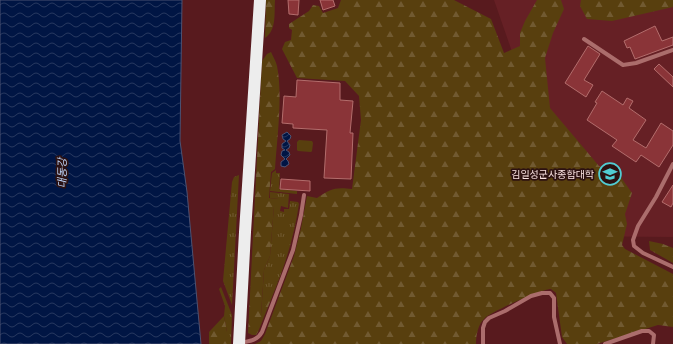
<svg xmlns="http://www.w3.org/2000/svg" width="673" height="344" font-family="Bitter,'Noto Sans KR',serif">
	<defs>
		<pattern id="grass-tufts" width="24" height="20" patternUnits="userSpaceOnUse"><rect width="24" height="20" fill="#583f0e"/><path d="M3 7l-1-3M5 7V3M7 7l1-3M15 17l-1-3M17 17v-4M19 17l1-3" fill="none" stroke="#715a31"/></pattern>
		<pattern id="forest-firs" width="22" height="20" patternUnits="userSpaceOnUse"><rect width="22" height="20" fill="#583f0e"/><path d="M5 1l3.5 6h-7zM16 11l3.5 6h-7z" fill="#715a31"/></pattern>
		<pattern id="water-waves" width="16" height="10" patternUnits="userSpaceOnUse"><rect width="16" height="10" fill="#001544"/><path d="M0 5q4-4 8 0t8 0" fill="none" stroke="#26375f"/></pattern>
	</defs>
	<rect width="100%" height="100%" fill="#581a1e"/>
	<!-- built -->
	<path fill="#662025" d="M494,0H673V237L559,236L533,112Z"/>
	<!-- grass -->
	<path fill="url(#grass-tufts)" d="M299,140L312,141L313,143L312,151L311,152L298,151L297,150V142Z
		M276,170V173H280L279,189L297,191V194L270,191L272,173Z
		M239,175L232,305L223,281L232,182L234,177Z
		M270,192L289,194L288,208L281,206L280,211L284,212V209H289L290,201L298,202L299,204C295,231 288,256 278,282L277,281L261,316L264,270L270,256L274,206L279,199L270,198Z
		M221,287L232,315L231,344H227V332L224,316L225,306L219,289Z"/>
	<!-- forest -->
	<path fill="url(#forest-firs)" d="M266,0H275C274,13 277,30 265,38Z
		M341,0H454L491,19L504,53L520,46V33L525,21L537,0H561L564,9L553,33L545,58L550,108L599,166L620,176L632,193L625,214L627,224L622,245L625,249L673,274V327L658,325L597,344H567L562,337L556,293C555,292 552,290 551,289C544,288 491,312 485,318C478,324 476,335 476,344H255L261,341L265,334L294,256L301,228L307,196L317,198C331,189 334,187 352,189L361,120L359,96L345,81L297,78L282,49L285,42L291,40L292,30L289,28V24L309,11L313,5L319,6L323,13L338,8Z
		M581,0H673V7L612,21L587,19L580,6Z
		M271,52C273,57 276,61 277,66C283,96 277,138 275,169L271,172L269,198L279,199V205L274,206L270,256L264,270L261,315L276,281L278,282L258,332L256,335H252L248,333L262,61L267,54Z
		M649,241L663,244L673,248V263L650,250Z
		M224,316L227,332V344H209V332Z"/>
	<!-- water -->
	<path fill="url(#water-waves)" stroke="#4b5273" d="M0,0H182L180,141L187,192L201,344H0Z
		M287,132L291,136L290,139L287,141L290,145L289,148L286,150L289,152L290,155L286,159L288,161L289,164L285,167L281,166V162L285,159L281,155L282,151L285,150L282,148V144L286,141L283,139L282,135Z"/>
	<!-- building -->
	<path fill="#8a3438" stroke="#b36d6c" d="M288,0H299L298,15L289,14Z
		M320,0H333L335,6L323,10Z
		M655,26L662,41L673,37V45L635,59L630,47L627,48L624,41Z
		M588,46L600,54L584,80L593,85L586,97L565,83Z
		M659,64L673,77V87L654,69Z
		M297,80L340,83V100L353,101L350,133H353L351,179L324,178L327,130L293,128V124L282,123L284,96L296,97Z
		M602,91L623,105L627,98L633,101L629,108L646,120L633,140L646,148L661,123L673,131V145L659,167L641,155L636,162L612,146L617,140L587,120L597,103L595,102Z
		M281,179L310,181V191L280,189Z
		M673,185V203L671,207L662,202Z"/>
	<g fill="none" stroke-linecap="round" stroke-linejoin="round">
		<!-- lane -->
		<path stroke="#ab6d6c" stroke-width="4" d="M584,39L623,65L636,63L673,50
			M673,164L656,197L638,226L633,240L634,246L643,253L673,267
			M240,343C249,341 257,341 262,332L293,250L301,215L304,195
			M483,344V328L485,322L489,318L505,311L531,296L542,293H550L554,298V317L560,344
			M605,344L642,331H649L654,335L653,344"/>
		<!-- highway -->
		<path stroke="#ededed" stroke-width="12" d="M239,344L245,232L260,0"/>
	</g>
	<!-- icons -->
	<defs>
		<g id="university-ring" transform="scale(1.15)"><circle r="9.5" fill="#2c1111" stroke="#51ccd3" stroke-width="1.5"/><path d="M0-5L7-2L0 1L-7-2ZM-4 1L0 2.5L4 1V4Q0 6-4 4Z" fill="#51ccd3"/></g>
	</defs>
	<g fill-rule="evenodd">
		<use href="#university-ring" x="610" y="174"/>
	</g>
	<g text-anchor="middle" stroke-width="3.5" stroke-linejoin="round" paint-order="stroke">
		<!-- poi labels -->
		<g font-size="10" fill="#fae2e1" stroke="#2c1111" text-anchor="end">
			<text x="594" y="178">김일성군사종합대학</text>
		</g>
		<!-- water labels -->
		<g font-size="11" font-style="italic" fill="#bed5fb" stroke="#2c1111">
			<text transform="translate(62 173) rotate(-90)" y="4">대동강</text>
		</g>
	</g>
</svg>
